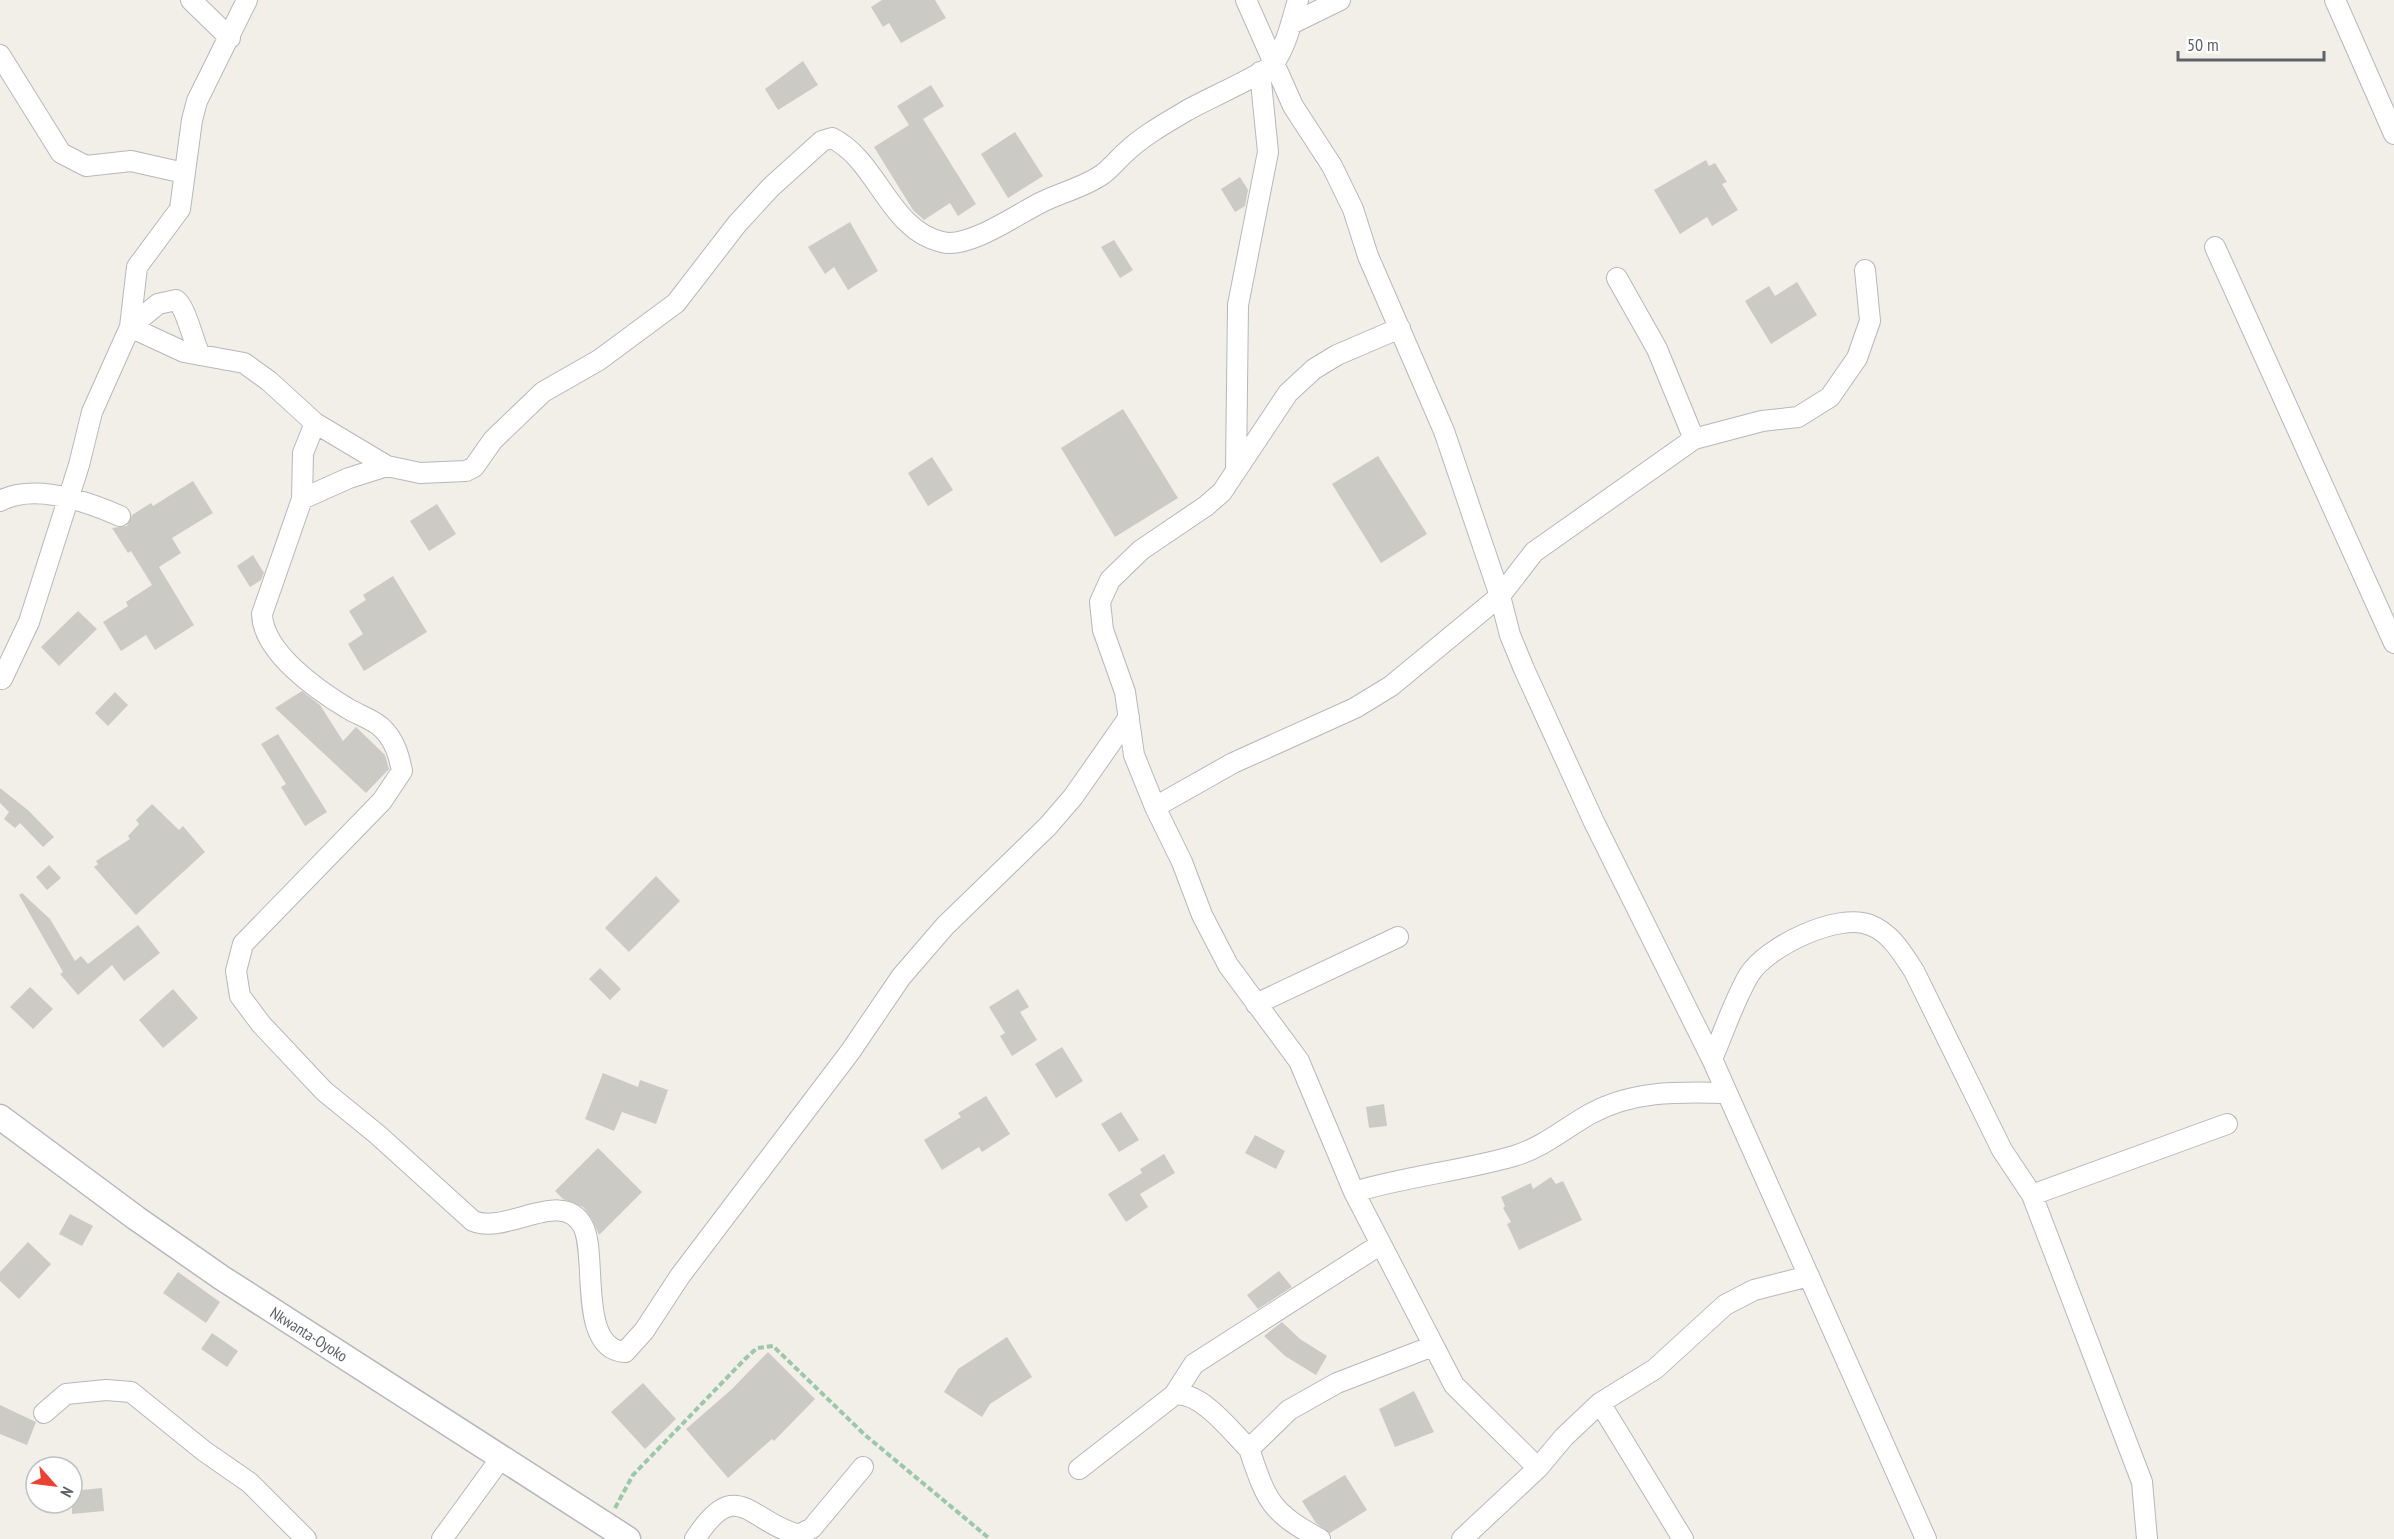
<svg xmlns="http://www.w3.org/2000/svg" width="2394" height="1539" font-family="'PT Sans Narrow',sans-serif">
	<rect width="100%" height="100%" fill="#f1efe8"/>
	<!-- building -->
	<path fill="#cccac5" d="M882,0H935L946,18L901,43L889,23L883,27L871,7Z
		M803,61L818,85L778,110L765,89Z
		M931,85L944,106L923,119L976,204L958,216L950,203L924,220L913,210L874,147L909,125L897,106Z
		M1015,132L1043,176L1008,198L981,154Z
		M1706,160L1709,166L1715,163L1727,182L1722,184L1738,210L1712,226L1707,217L1680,234L1654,190Z
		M1240,177L1248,190L1245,206L1235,212L1221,189Z
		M850,222L878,271L848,290L834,267L825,274L808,247Z
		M1114,240L1133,270L1120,278L1101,247Z
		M1797,282L1817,315L1771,344L1745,301L1769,286L1775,296Z
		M1123,409L1178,498L1115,537L1061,448Z
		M1378,456L1427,534L1381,563L1332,484Z
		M932,457L953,490L928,506L908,473Z
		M193,481L213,513L172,538L181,553L159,567L194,625L155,650L146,635L121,651L103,622L128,606L126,602L152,585L131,551L128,553L112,528L127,526L132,515L151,503L153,506Z
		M437,504L456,534L429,551L410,521Z
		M253,555L264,573L261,580L250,587L237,566Z
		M393,576L427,632L364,671L348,644L363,634L349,611L366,600L363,595Z
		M78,611L97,629L59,666L41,647Z
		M302,691L320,705L343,741L356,727L385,755L389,769L366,793L275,708Z
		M115,692L128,705L108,726L95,713Z
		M278,734L327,812L305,826L281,787L286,784L261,744Z
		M0,788L29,811L54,837L43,847L20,823L15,828L4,819L9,812L0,803Z
		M152,804L179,830L183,826L205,852L136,915L94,867L98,864L96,861L130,839L128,836L139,824L136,820Z
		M49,865L61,878L47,890L36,877Z
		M656,876L680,901L629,952L605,928Z
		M22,893L50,919L75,961L81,956L88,964L138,925L160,953L124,981L112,965L78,995L60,974L63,972L19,895Z
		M600,968L621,989L610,1000L589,979Z
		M30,987L53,1009L33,1029L10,1007Z
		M173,989L198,1018L163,1048L139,1020Z
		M1018,989L1029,1007L1020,1012L1037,1040L1012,1056L1000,1036L1005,1033L989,1007Z
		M1062,1047L1083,1081L1056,1098L1035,1064Z
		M603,1073L638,1087L640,1080L668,1090L656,1124L622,1112L614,1131L585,1119Z
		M986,1096L1010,1134L982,1152L979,1147L942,1170L924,1140L961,1117L958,1113Z
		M1384,1104L1387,1126L1369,1128L1366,1107Z
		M1121,1112L1139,1140L1119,1152L1101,1124Z
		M1255,1135L1285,1151L1276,1169L1245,1153Z
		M598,1148L642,1192L599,1235L592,1219L583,1207L563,1199L555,1191Z
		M1164,1154L1175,1173L1140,1194L1148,1207L1126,1222L1108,1194L1142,1173L1140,1169Z
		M1551,1177L1556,1184L1563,1181L1582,1220L1519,1250L1507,1224L1511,1222L1503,1208L1505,1206L1501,1197L1531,1183L1533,1189Z
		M70,1214L93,1226L82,1246L59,1234Z
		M28,1242L51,1264L19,1299L0,1281V1272Z
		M1279,1271L1292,1287L1258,1309L1247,1295Z
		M178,1272L220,1302L206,1323L163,1293Z
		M1282,1322L1300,1339L1327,1356L1316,1375L1285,1356L1264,1336Z
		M212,1333L238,1351L227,1367L201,1349Z
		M1007,1337L1032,1377L990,1404L982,1417L944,1392L958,1369Z
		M768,1352L815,1399L774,1441L772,1439L728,1478L686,1429L732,1389Z
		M643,1383L676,1419L645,1449L611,1412Z
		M1414,1391L1434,1432L1395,1447L1379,1409Z
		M0,1405L36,1422L27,1445L0,1434Z
		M1345,1475L1367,1510L1330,1533L1316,1523L1302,1501Z
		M102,1488L104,1511L72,1514V1491Z"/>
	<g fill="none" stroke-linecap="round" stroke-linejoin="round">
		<!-- minor casing -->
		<g stroke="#b5b8bc" stroke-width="22">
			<path id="minor" d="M191,0L230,38
				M1246,0L1293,106L1332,166L1353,209L1368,256L1444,431L1500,596L1510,635L1524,669L1594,822L1712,1059L1926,1539
				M2335,0L2394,134
				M1291,24L1340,0
				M0,55L61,153L86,166L131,161L184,173
				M2215,247L2394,643
				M1617,278L1657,349L1694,439
				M200,355C193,341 186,307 176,300L158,304L130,327L184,352L244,363L269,381L315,423L387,466L420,473L466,471L474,467L493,440L543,392L599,360L676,303L737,224L771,187L822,141L832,138C878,161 889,230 942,242C969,249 1017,214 1042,202C1062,192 1085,187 1103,174C1112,167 1118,159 1126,152C1144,135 1166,123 1186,111C1201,102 1268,72 1274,63C1286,47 1292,20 1298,0
				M315,423L303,453L302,499L262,614C263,652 317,690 347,708C358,715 375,720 383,729C395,741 399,756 402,771L382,801L243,944L236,971L240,996L261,1024L324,1091L378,1135L473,1221C507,1235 563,1187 583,1226C598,1255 577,1349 625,1352L644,1331L680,1276L850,1052L901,977L945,926L1048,826L1073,797L1129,717
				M1236,469L1238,305L1268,152L1260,72
				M302,499L349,478L387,466
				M0,501C34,483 86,501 120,516
				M2,679L29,622L79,465L92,412L130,327L137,267L180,209L192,120L197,101L247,0
				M1155,807L1134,755L1125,692L1103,630L1100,602L1110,580L1141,550L1206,506L1222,492L1288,393L1314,369L1337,355L1400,328
				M1256,1004L1398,937
				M1712,1059C1724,1032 1734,1000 1749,975C1767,946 1839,912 1870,925C1891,933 1902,953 1914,971L2002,1150L2032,1195L2142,1482L2147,1539
				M1354,1192C1407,1176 1462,1171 1514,1156C1542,1148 1565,1128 1590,1114C1634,1090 1679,1092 1727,1093
				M2032,1195L2227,1124
				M1174,1395L1194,1364L1381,1244
				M1600,1403L1683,1539
				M44,1413L66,1394L106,1390L131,1392L204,1451L250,1483L306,1539
				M1538,1468L1454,1385L1354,1192L1299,1061L1228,965L1202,915L1182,862L1155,807L1233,763L1355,708L1391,686L1500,596L1534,552L1694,439L1762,421L1798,417L1830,397L1857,358L1870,321L1865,270
				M1079,1469L1174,1395C1200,1390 1231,1431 1249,1449
				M442,1539L501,1458
				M695,1539C737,1474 749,1522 799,1535L812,1528L863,1467
				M1320,1539C1269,1511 1267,1501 1249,1449L1289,1410L1337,1383L1433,1346
				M1462,1539L1538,1468L1564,1437L1600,1403L1655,1369L1725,1305L1754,1290L1809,1276"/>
		</g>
		<!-- tertiary casing -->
		<g stroke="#b5b8bc" stroke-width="27">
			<path id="tertiary" d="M0,1117L136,1218L222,1278L628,1539"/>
		</g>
		<!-- path -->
		<path stroke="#9cc7a9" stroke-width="4" stroke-dasharray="6 3" stroke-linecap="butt" d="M615,1508L633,1475L745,1359L757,1348L773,1346L865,1435L990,1539"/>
		<!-- minor -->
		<use href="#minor" stroke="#fff" stroke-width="20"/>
		<!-- tertiary -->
		<use href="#tertiary" stroke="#fff" stroke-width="24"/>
	</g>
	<g text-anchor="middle" stroke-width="5" stroke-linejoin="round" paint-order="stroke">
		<!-- street labels -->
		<g font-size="16" fill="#5f6368" stroke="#fff">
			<text transform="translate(309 1334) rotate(32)" y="6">Nkwanta-Oyoko</text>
		</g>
	</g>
	<!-- north arrow -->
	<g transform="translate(54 1485) rotate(118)"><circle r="28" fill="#ffffff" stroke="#bfc1c3" stroke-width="1.5"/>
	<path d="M0-4.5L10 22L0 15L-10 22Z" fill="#ea4335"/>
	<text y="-9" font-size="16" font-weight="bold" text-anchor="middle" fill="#5f6368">N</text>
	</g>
	<!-- scale -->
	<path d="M2178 51v9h146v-9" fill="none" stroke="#5f6368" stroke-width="3"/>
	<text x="2187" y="51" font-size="18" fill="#5f6368" stroke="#ffffff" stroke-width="4.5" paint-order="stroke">50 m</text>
</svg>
